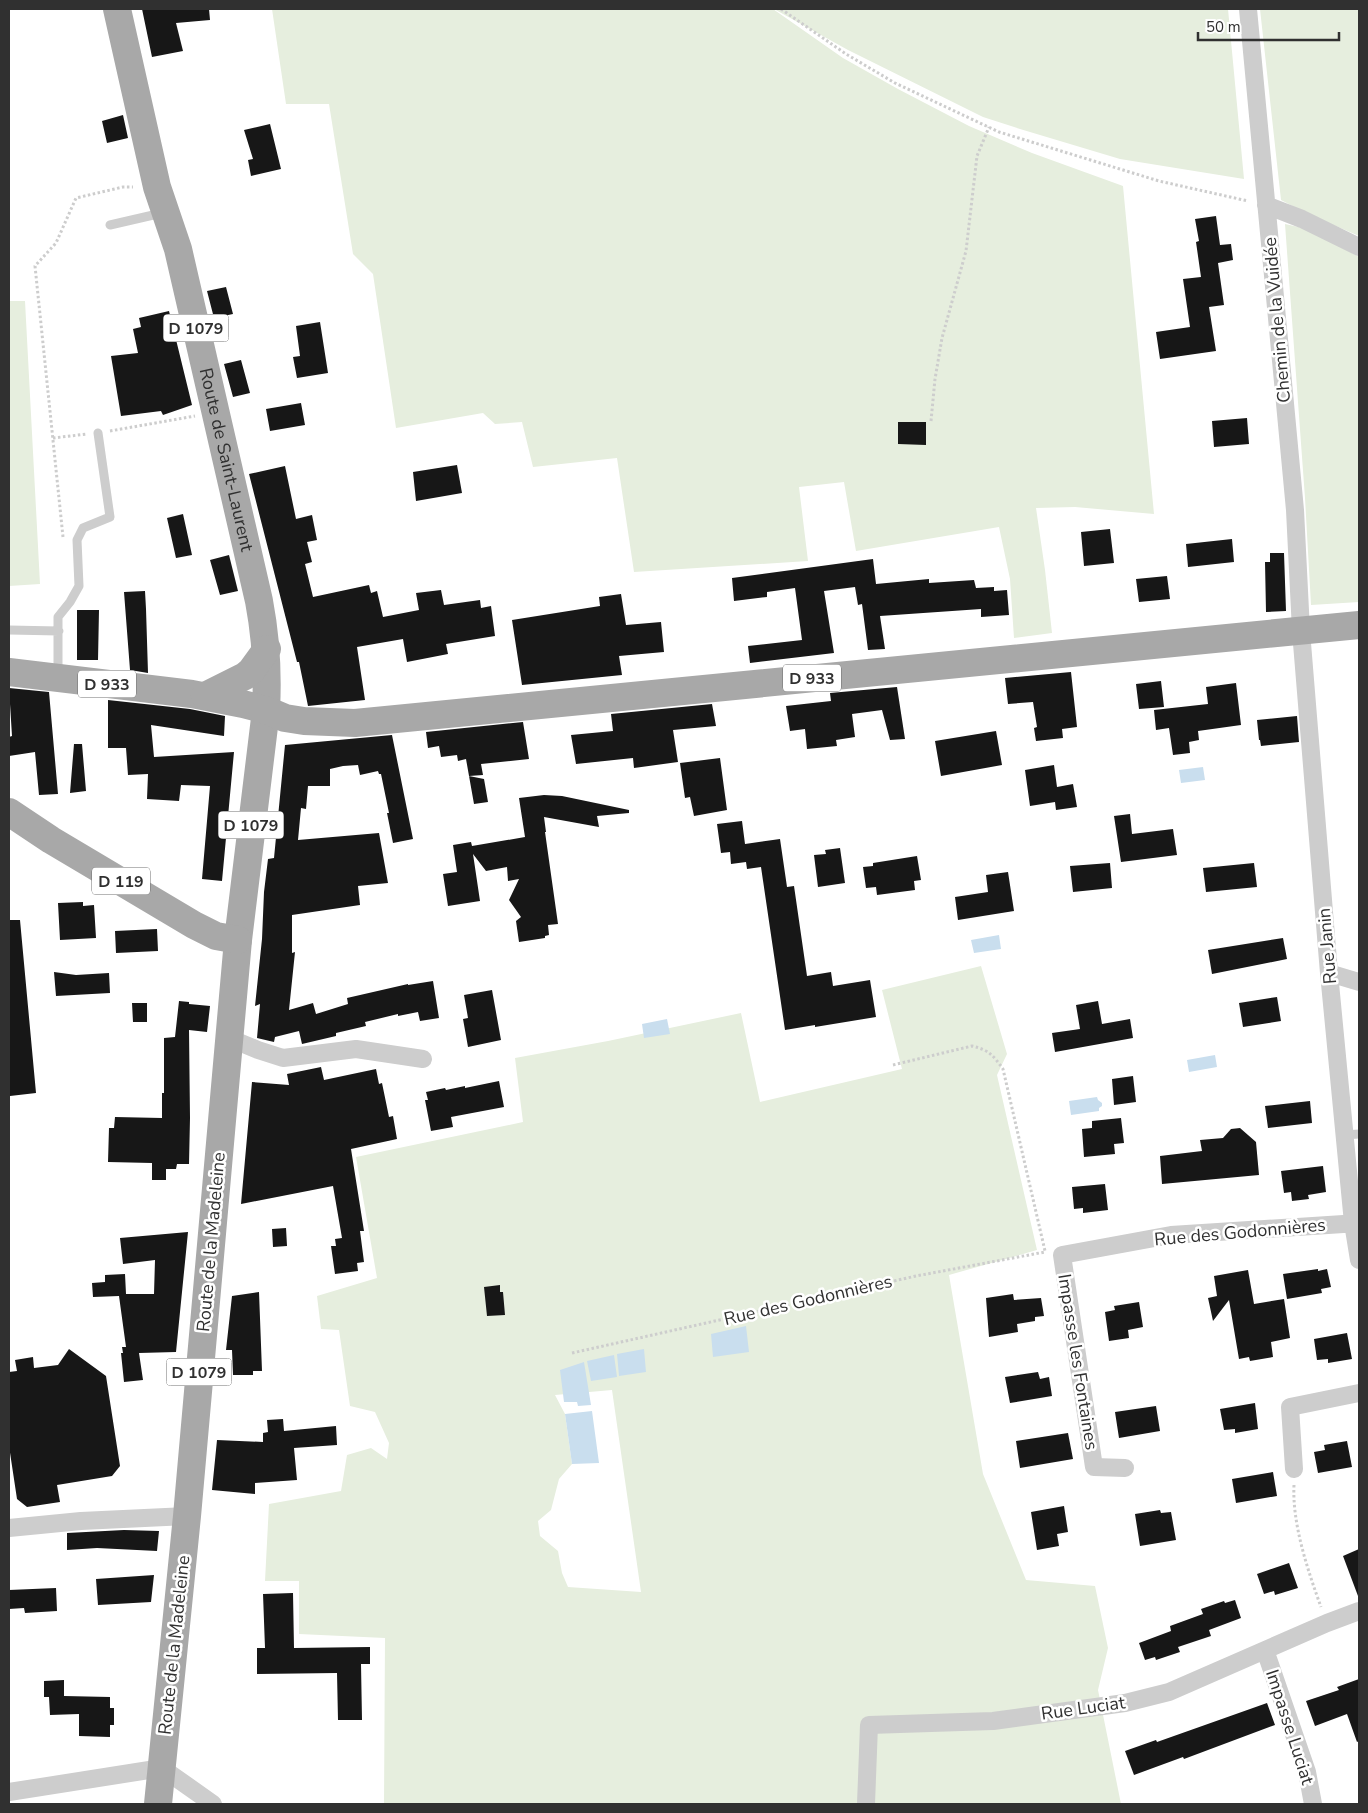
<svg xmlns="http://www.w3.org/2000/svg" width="1368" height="1813" font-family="'Nunito Sans',sans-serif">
	<rect width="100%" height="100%" fill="#fff"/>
	<!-- green -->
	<path fill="#e6eede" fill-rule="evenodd" d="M272,9H773L843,58L898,89L969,126L1032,153L1123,186L1154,514L1075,507L1036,508L1045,570L1052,633L1014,638L1010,579L999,527L856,551L844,482L799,487L808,561L634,572L617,458L533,467L522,422L495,424L483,413L396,428L373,274L353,254L329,104H286Z
		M774,9H1228L1244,179L1120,159L1020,129L983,117L848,50Z
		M1260,9H1359V236L1308,214L1281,200Z
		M1285,224L1312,230L1359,257V602L1311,605L1305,498Z
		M9,301H25L40,584L9,586Z
		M981,966L1007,1054L997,1075L1037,1250L949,1275L983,1474L1026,1580L1095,1586L1108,1648L1098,1690L1121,1804H384L385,1638L299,1634V1581H265L269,1504L341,1491L347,1455L371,1448L387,1459L389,1443L375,1412L350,1406L339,1330L321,1329L317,1296L377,1278L356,1157L523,1122L515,1058L608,1041L741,1013L760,1102L902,1069L882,990ZM612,1390L641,1592L568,1587L562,1573L558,1551L540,1536L538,1521L551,1510L559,1479L572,1464L565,1414L555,1395Z"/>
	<!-- water -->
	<path fill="#c9deee" d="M1203,767L1205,780L1181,783L1179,770Z
		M999,935L1001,949L974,953L971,940Z
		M667,1019L670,1034L644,1038L642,1024Z
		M1215,1055L1217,1067L1189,1072L1187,1060Z
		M1097,1097L1098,1100L1102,1103V1106L1099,1108V1111L1071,1115L1069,1101Z
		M746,1326L749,1352L713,1357L711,1334Z
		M644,1349L646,1372L619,1376L617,1354Z
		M614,1355L617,1377L591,1381L587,1361Z
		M584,1362L591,1405L578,1406L577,1402H564L560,1370Z
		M592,1411L599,1463L572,1464L565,1414Z"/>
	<!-- building -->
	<path fill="#171717" d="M142,9H209L210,20L176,23L183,51L152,57Z
		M123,115L128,138L107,143L102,121Z
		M270,124L281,169L251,176L248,160L253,159L244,130Z
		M1216,216L1220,245L1231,244L1233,260L1218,263L1224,305L1209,307L1216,351L1160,359L1156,332L1190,327L1183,279L1201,277L1196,242L1199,241L1195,219Z
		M226,287L233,314L214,318L207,291Z
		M169,311L192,405L163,415L161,411L121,416L111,356L138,353L133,329L141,327L139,318Z
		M320,322L328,373L297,378L293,357L300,356L296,326Z
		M241,360L250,393L233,397L224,364Z
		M301,403L305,425L270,431L266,409Z
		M1247,418L1249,444L1214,447L1212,421Z
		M898,422H926V445L898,444Z
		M457,465L462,493L416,501L413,472Z
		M285,466L296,519L312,515L317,540L307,542L312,562L305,564L313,597L369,585L371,593L377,591L383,617L419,610L416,593L441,590L444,605L480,600L481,608L491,606L495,636L446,644L448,654L407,662L403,639L357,647L365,700L308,706L299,662H297L249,474Z
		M183,514L192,555L176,558L167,518Z
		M1110,529L1114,563L1084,566L1081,532Z
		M1232,539L1234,562L1188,567L1186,544Z
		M1270,553H1284L1286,611L1266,612L1265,562H1270Z
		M229,555L238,591L220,595L210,560Z
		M873,559L876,584L929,579V583L974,580L976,588L994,587V591L1007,590L1009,615L981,617V609L880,616L885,649L868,650L862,604L858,605L855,587L824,591L834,653L750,663L748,646L802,640L795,588L767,592V597L734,601L732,578Z
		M1167,576L1170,599L1139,602L1136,579Z
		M145,591L146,609L148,673L130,670L124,592Z
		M621,594L626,625L661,622L664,652L619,656L622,675L522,685L512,620L600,606L599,597Z
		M77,610H99L98,660H77Z
		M1071,672L1077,727L1062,729L1063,738L1036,741L1034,728L1037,727L1033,702L1008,704L1005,678Z
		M1161,681L1164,707L1139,709L1136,684Z
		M1236,683L1241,725L1198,731L1199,740L1189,742L1190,753L1173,755L1169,728L1156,730L1154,710L1208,704L1206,687Z
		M897,687L905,739L890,740L882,710L852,714L855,737L836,740L837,746L807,749L805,729L790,731L786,706L831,701L830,693Z
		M9,688L49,692L58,794L39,795L35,752L9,756V737L12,736Z
		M108,700L190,709L225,716L224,736L151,725L154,757L234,752L222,881L202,879L210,786L181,785L179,801L147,799L148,774L128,775L126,748H108Z
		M712,704L716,726L673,730L678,762L634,768L633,758L576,764L571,735L613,731L611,714Z
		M1297,716L1299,742L1261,746L1260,740H1259L1257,720Z
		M523,722L529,759L481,764L483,775L469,776L484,779L488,802L474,804L466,759L458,761L457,755L441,757L439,746L428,748L426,732Z
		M996,731L1002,765L941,776L935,741Z
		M392,735L413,839L393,843L387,813H389L381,774H379L378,771L360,775L358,765L343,766L330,769V786H308L306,809L301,808L298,840L379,833L388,883L358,886L360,905L292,915V953L295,952L289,1010L313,1003L316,1014L348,1004L347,998L408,984V985L433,981L439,1018L420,1021L418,1012L398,1016V1014L365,1022L366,1026L336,1033V1036L302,1044L299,1031L275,1037L274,1042L257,1038L260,1004L255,1006L262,939L264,892L268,859L274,858L285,745Z
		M74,744H82L86,791L70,793Z
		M720,758L727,810L694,816L690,797L685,798L680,763Z
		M1054,765L1057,787L1073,784L1077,807L1056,810L1055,802L1030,806L1025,770Z
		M544,795L562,796L629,810V813L597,816L599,827L544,817L546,832H545L558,924L548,925L549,935L545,936V938L519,942L516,921L521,917L509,900L519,879L508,881L507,867L486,871L473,854L480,901L448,906L443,874L457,872L453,845L471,842L472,846L525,837L519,798Z
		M1130,814L1132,834L1173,829L1177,855L1121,862L1114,816Z
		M742,821L745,844L780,839L787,887L794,886L807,976L831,972L833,986L870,980L876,1017L815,1027V1025L785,1030L761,867L747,869L746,862L731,864L730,852L721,853L717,824Z
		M840,848L845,883L818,887L814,855L826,854L825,850Z
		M917,856L921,880L914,881L915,890L877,895L876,887L866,888L863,867L873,866V863Z
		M1110,863L1112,888L1073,892L1070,866Z
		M1254,863L1257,887L1206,892L1203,868Z
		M1008,872L1014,911L958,920L955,897L988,892L986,875Z
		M83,902V906L94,905L96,938L60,940L58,903Z
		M9,920H20L36,1093L10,1096Z
		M157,929L158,951L116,953L115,931Z
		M1283,938L1287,959L1212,974L1208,950Z
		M54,972L76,975L109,973L110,993L56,996Z
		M492,990L501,1040L468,1047L463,1019L468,1018L464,995Z
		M1277,997L1281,1021L1243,1027L1239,1003Z
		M179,1001L189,1002V1004L210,1006L207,1032L189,1030L190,1118L189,1164H177L176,1169H166V1180H152V1163L108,1162L109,1128H114L115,1117L162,1118V1093H164V1038L175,1037Z
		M1098,1001L1102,1024L1130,1019L1133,1038L1055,1052L1052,1033L1080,1029L1076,1005Z
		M132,1003H147V1022H133Z
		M321,1067L324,1080L376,1069L379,1084L382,1083L389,1117L393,1116L397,1139L351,1149L364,1231H360L364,1262L357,1263L358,1271L335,1274L331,1246H336L335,1239L342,1238L333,1186L241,1204L252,1082L289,1085L287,1074Z
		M1133,1076L1136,1102L1114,1105L1112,1079Z
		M499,1081L504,1107L451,1117L453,1127L431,1131L425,1100H428L426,1092L445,1088L446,1090L465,1086V1088Z
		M1310,1101L1312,1123L1268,1128L1265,1106Z
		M1121,1118L1124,1143L1114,1144L1115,1154L1084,1157L1082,1129L1092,1128V1121Z
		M1240,1128L1256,1142L1259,1175L1162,1184L1160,1156L1202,1151L1200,1140L1223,1138L1231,1129Z
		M1323,1166L1326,1192L1308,1195L1309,1199L1292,1201L1291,1192L1284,1193L1281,1171Z
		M1105,1184L1108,1210L1083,1213V1208L1074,1209L1072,1187Z
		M286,1228L287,1246L273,1247L272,1229Z
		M188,1232L176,1352L139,1353L143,1380L124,1382L121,1353H123L122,1347H126L119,1296L93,1297L92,1283L105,1282V1275L125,1274L126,1294H154L155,1260L123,1264L120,1238Z
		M1318,1269V1271L1327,1269L1331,1287L1321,1289L1322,1293L1287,1299L1283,1274Z
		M1248,1270L1254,1304L1284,1299L1290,1338L1271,1342L1273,1357L1250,1361L1249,1357L1239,1359L1229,1300L1213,1321L1208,1298L1217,1296L1214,1276Z
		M500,1285V1292H503L505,1315L487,1316L484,1287Z
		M259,1292L262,1371H253V1375H233L232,1350H226L232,1296Z
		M1013,1294L1014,1300L1041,1298L1044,1316L1035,1317V1321L1017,1324L1018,1332L989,1337L986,1298Z
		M1139,1302L1143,1327L1128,1330L1129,1338L1109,1341L1105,1312L1115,1310L1114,1306Z
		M1347,1333L1352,1359L1328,1363V1359L1317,1360L1314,1339Z
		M69,1349L106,1376L120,1466L112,1476L57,1485L60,1502L27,1507L17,1499L9,1446V1372L17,1371L15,1360L33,1357L34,1368L58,1365Z
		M1038,1372L1040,1379L1049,1377L1052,1396L1010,1403L1005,1377Z
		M1255,1403L1258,1429L1235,1433V1429L1224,1430L1220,1409Z
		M1156,1406L1160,1431L1119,1438L1115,1412Z
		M283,1419L284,1431L336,1426L337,1445L294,1448L297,1480L255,1483V1494L212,1490L217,1440L263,1442V1433L268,1432L267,1420Z
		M1068,1433L1073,1459L1020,1468L1016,1441Z
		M1347,1441L1352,1467L1318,1473L1314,1452L1325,1450L1324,1445Z
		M1273,1472L1277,1496L1236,1503L1232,1479Z
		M1064,1506L1068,1532L1057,1534L1059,1546L1037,1550L1031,1512Z
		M1160,1510L1161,1513L1171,1512L1176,1540L1140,1546L1135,1514Z
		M124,1530L159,1531L157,1551L97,1548L67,1550V1533Z
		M1359,1549V1596H1358L1343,1556Z
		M1289,1563L1298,1588L1275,1595L1274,1591L1264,1594L1257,1574Z
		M154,1575L151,1602L98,1605L96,1579Z
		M56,1588L57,1611L25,1613L24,1608L9,1609V1590Z
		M293,1593L294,1648L370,1647V1664H361L362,1720H338L337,1673L257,1674V1648H265L263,1594Z
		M1235,1600L1241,1618L1209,1630L1211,1636L1178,1647L1180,1652L1156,1660L1155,1657L1145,1660L1139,1643L1171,1631L1170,1626L1203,1614L1201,1609L1224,1601L1225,1603Z
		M1359,1679V1741L1357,1742L1347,1714L1315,1726L1306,1701L1339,1690L1337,1687Z
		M64,1680V1696L110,1697V1708H114V1725H110V1737L79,1736V1714L50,1715L49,1697H44V1681Z
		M1267,1703L1275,1725L1184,1759L1183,1757L1134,1775L1125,1751L1156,1740L1157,1742Z"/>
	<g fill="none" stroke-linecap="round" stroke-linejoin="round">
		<!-- path -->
		<path stroke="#cdcdcd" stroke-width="3" stroke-dasharray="2.5 2.5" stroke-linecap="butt" d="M781,9L846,54L895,83L999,132L1159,181L1248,201
			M931,421L935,379L942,338L966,251L977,156L989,127
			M110,431L195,416
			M53,438L87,434
			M63,537L35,266L56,243L76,198L123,187H133
			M893,1065L972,1046C989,1050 993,1055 1003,1069L1045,1251
			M572,1353L916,1276L1045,1252
			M1294,1485C1292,1524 1308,1571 1321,1607"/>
		<!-- lane -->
		<path stroke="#cdcdcd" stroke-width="9" d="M110,225L162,213
			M9,630L59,631
			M58,676V617L70,602L79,586L77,540L83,528L110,517L98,433
			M1344,1135L1359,1134"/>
		<!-- street -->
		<path stroke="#cdcdcd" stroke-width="18" d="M1248,9L1295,510L1301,631L1329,973L1353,1223L1359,1260
			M1266,205L1302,219L1359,247
			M1329,973L1359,982
			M229,1038L258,1050L283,1058L356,1049L423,1059
			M1125,1468L1094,1467L1062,1255L1171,1235L1359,1223
			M1294,1469L1290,1407L1359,1393
			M9,1528L81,1521L187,1516
			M1265,1650L1307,1772L1313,1804
			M9,1792L162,1768L213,1804
			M866,1804L869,1725L993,1721L1125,1703L1169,1692L1327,1623L1359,1611"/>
		<!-- primary -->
		<g stroke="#a8a8a8" stroke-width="28">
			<path id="s1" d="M117,9L157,187L178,249L259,601C266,638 268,673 266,710L238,940L187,1516L158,1804"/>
			<path d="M9,672L192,694L243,704L266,710L285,718L304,721L355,723L1359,625"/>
			<path d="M205,696L245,676L251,671L267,649"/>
			<path d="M9,812L51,840L194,925L216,936L238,940"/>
		</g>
	</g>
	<g text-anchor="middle" stroke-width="5" stroke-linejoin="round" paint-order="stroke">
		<!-- shield labels -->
		<g fill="#fff" stroke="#6e6e6e" stroke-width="1">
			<rect x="163.5" y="314.5" width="65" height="27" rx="4"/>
			<rect x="783" y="664.5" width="58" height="27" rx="4"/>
			<rect x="78" y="670.5" width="58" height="27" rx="4"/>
			<rect x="218.5" y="811.5" width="65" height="27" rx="4"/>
			<rect x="92" y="867.5" width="58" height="27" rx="4"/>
			<rect x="166.5" y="1358.5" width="65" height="27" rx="4"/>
		</g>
		<g font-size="16" font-weight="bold" fill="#303030">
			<text x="196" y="334">D 1079</text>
			<text x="812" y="684">D 933</text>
			<text x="107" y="690">D 933</text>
			<text x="251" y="831">D 1079</text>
			<text x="121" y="887">D 119</text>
			<text x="199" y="1378">D 1079</text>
		</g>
		<!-- street labels -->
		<g font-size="18" fill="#303030" stroke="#fff">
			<text transform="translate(1277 320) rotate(-95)" y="6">Chemin de la Vuidée</text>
			<text dy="6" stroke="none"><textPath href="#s1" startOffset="464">Route de Saint-Laurent</textPath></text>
			<text transform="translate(1327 946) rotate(-95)" y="6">Rue Janin</text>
			<text transform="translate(1240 1232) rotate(-5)" y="6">Rue des Godonnières</text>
			<text transform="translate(211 1242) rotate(-85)" y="6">Route de la Madeleine</text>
			<text transform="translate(808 1300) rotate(-13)" y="6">Rue des Godonnières</text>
			<text transform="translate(1078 1362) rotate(81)" y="6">Impasse les Fontaines</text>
			<text transform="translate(174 1645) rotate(-84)" y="6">Route de la Madeleine</text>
			<text transform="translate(1083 1708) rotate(-8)" y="6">Rue Luciat</text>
			<text transform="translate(1290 1727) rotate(72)" y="6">Impasse Luciat</text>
		</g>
	</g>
	<!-- border -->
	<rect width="1368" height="1813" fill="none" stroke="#303030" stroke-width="20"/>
	<!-- scale -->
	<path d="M1198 32v8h141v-8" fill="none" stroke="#303030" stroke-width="2.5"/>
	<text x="1206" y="32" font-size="15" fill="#303030" stroke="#ffffff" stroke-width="4" paint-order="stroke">50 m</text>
</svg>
